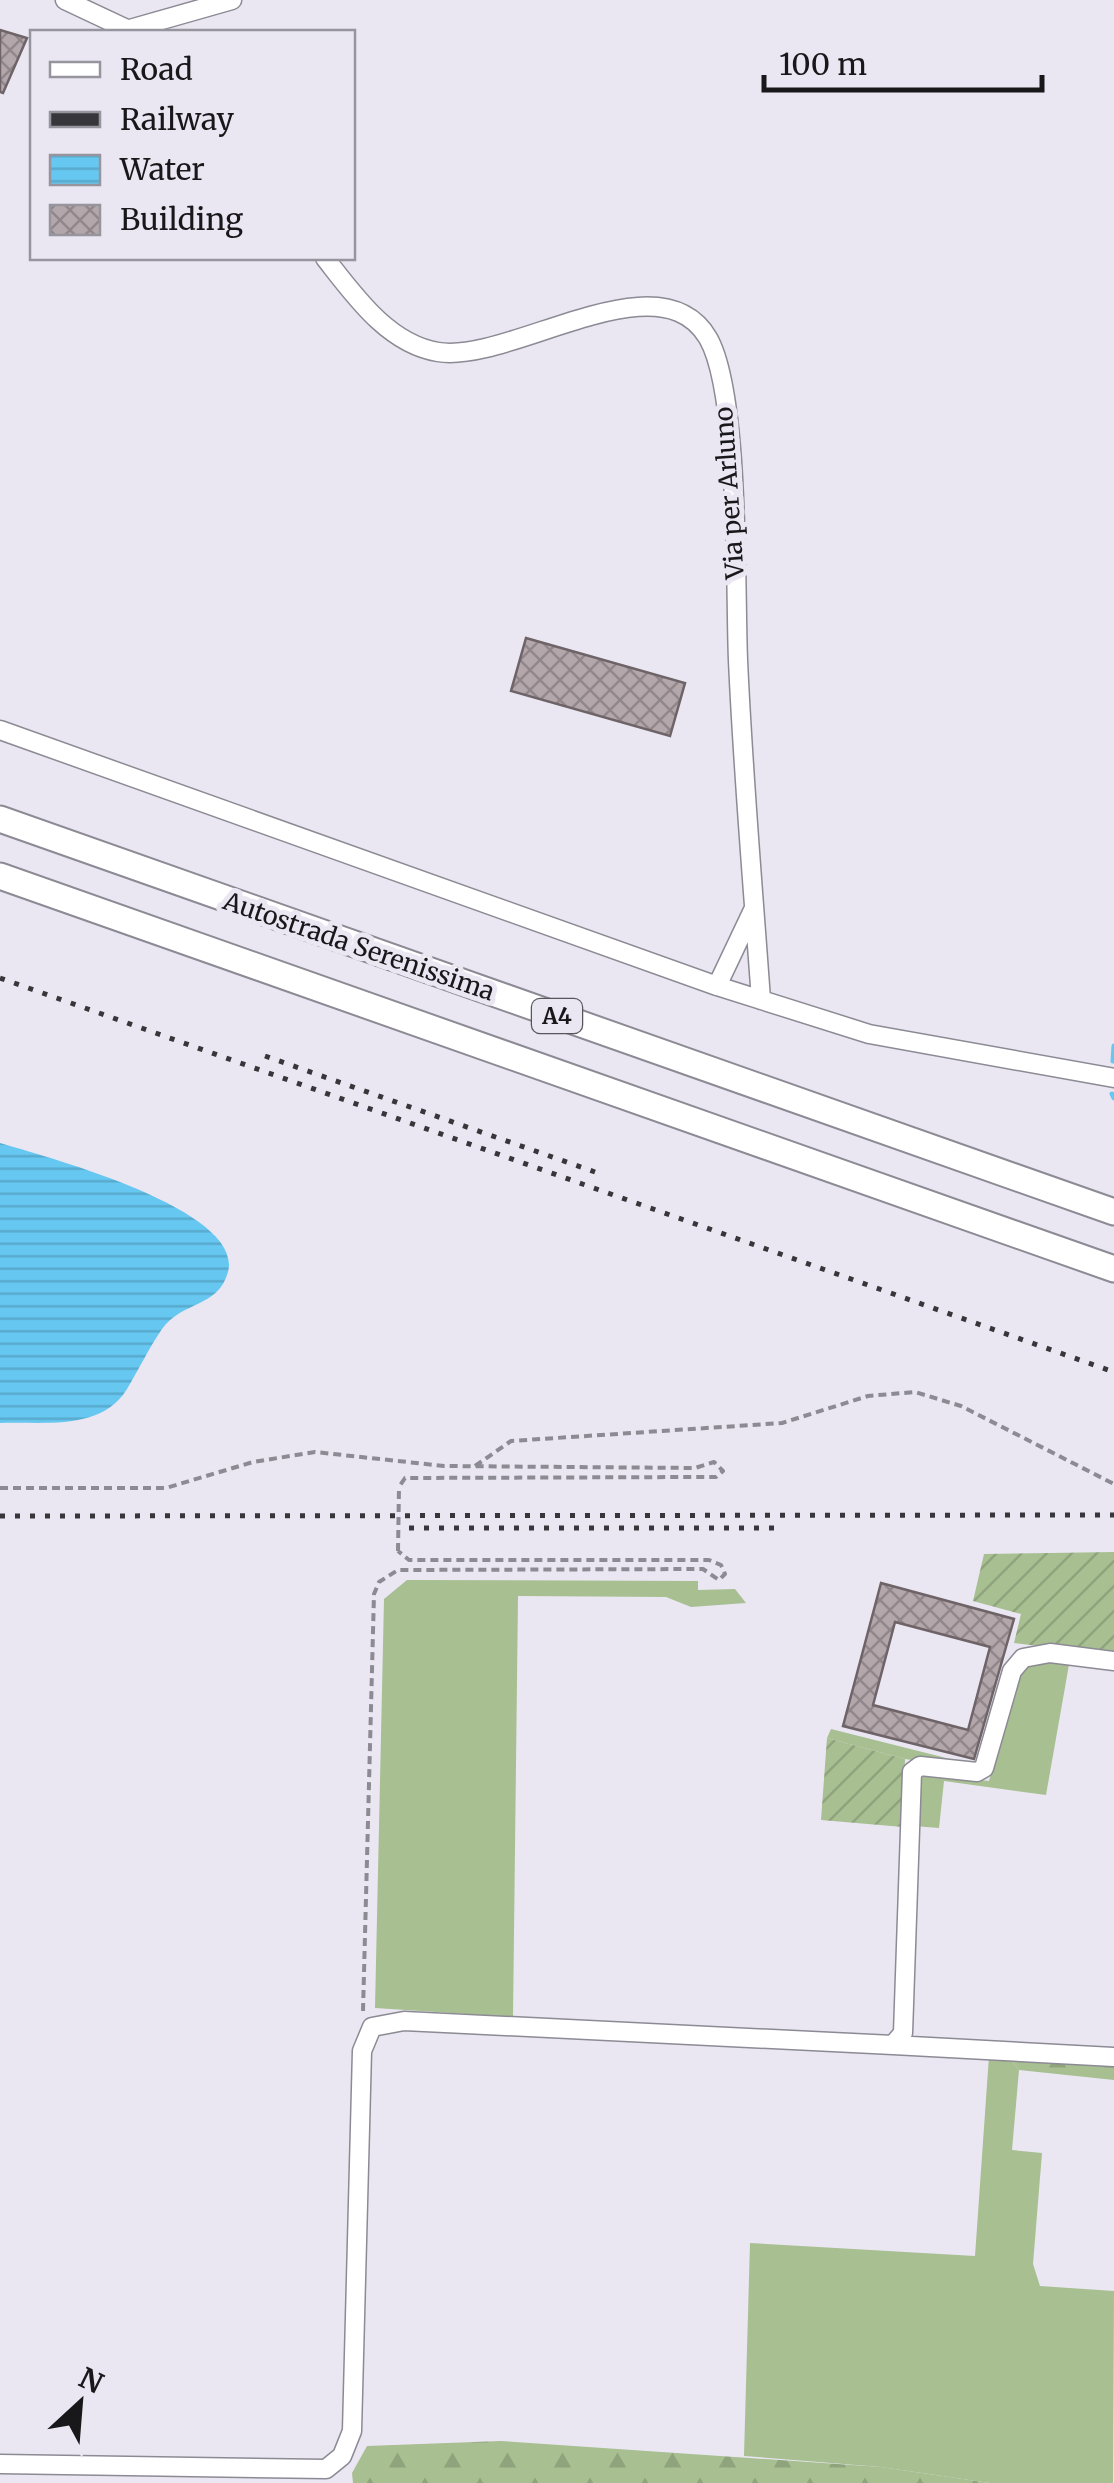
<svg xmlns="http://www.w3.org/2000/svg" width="1114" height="2483" font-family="Merriweather,serif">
	<defs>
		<pattern id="forest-firs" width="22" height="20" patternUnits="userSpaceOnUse" patternTransform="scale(2.5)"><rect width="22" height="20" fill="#a7bf91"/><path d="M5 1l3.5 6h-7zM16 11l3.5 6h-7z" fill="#8fa37c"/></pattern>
		<pattern id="garden-furrows" width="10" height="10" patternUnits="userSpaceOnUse" patternTransform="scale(2.5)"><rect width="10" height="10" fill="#a7bf91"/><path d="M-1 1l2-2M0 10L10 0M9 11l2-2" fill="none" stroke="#8fa37c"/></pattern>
		<pattern id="water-rules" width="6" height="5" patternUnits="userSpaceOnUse" patternTransform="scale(2.5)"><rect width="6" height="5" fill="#66c7f1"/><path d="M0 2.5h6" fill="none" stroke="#58aace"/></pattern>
		<pattern id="building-cross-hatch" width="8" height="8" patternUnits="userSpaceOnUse" patternTransform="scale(2.5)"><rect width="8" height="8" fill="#b3a7ab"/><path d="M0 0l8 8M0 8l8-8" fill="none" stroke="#91878a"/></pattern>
	</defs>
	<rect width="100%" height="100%" fill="#eae7f3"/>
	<!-- grass -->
	<path fill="#a7bf91" d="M407,1580L698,1581V1590L735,1589L746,1603L691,1607L666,1597L518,1596L513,2017L375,2008L384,1599Z
		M1070,1659L1046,1795L944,1781L939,1828L914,1826L917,1777L923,1773L989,1781L1021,1665Z
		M831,1729L978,1766L974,1769L905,1759L827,1738Z
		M989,2056L1009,2057L1019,2070L1012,2150L1042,2153L1033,2264L1040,2286L1114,2291L1113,2483H990L881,2467L744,2456L750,2243L975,2256Z"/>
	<!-- forest -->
	<path fill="url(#forest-firs)" d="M1009,2057L1114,2062V2080L1019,2070Z
		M501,2441L881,2467L990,2483H353L352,2473L367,2446Z"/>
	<!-- garden -->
	<path fill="url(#garden-furrows)" d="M1114,1552V1655L1014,1643L1021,1614L973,1601L984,1554Z
		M827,1738L905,1759L903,1827L821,1820Z"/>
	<!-- water -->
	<path fill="url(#water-rules)" d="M0,1143C43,1156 245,1209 228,1272C218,1308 182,1301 162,1329C149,1348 139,1369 127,1389C101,1432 42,1421 0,1423Z"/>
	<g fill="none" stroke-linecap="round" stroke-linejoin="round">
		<!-- stream -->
		<path stroke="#66c7f1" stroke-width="5" d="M1113,1061L1114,1046
			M1112,1094L1114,1098"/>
	</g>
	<!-- building -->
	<path fill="url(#building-cross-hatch)" stroke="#6e6367" stroke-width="2.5" fill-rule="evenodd" d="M0,30L27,38L3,93L0,92Z
		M526,638L685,683L670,736L511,691Z
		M881,1583L1014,1619L974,1759L843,1726ZM895,1622L990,1647L968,1730L873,1705Z"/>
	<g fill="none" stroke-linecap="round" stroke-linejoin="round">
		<!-- minor casing -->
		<g stroke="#8c8a94" stroke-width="21">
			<path id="minor" d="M65,0L133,32
				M130,29L232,0
				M325,258C354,295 388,344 438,352C510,364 659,255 708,338C740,393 735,589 738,660C743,774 753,887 761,1000
				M0,730L717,986L869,1034L1114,1078
				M717,986L754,908
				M893,2045L1114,2057
				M0,2464L326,2469L342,2456L352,2431L362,2051L372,2027L404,2021L893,2045L903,2033L912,1772L920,1766L977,1772L984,1768L1012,1671L1023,1658L1050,1653L1114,1661"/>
		</g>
		<!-- highway casing -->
		<g stroke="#8c8a94" stroke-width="29">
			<path id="highway" d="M0,819L1114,1212
				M0,876L1114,1269"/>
		</g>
		<!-- path -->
		<path stroke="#8c8a92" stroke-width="4" stroke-dasharray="8 5" stroke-linecap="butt" d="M475,1466L511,1441L782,1423L868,1396L915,1392L961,1406L1114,1484
			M0,1488H166L253,1462L315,1452L444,1466L695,1468L714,1462L723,1471L716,1477H700L405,1478L399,1487
			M363,2011L374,1594L379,1582L398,1570L703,1569L719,1580L725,1574L721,1565L709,1560H409L398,1551"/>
		<!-- minor -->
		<use href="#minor" stroke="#fff" stroke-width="18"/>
		<!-- highway -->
		<use href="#highway" stroke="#fff" stroke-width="25"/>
		<!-- rail -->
		<path stroke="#37373b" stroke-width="5" stroke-dasharray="5 10" stroke-linecap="butt" d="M0,978L1114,1372
			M265,1056L595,1172
			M0,1516L1114,1515
			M409,1528H774"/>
		<!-- path-bridge -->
		<path stroke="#8c8a92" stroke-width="4" stroke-dasharray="8 5" stroke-linecap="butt" d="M398,1551L399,1487"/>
	</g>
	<g text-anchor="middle" stroke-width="10" stroke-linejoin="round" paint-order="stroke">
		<!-- shield labels -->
		<rect fill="#eae7f3" stroke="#57565c" stroke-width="2.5" x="532" y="999" width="50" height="34" rx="8"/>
		<g font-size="22" font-weight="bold" fill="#18181b">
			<text x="557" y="1024">A4</text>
		</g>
		<!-- street labels -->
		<g font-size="25" fill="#18181b" stroke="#eae7f3">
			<text transform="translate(729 493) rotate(-94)" y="9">Via per Arluno</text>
			<text transform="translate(359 946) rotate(19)" y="9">Autostrada Serenissima</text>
		</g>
	</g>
	<!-- legend -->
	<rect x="30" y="30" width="325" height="230" fill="#eae7f3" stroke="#96949d" stroke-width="2.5"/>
	<rect x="50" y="62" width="50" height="15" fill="#ffffff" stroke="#96949d" stroke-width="2.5"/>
	<text x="120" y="80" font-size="30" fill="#18181b">Road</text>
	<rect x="50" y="112" width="50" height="15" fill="#37373b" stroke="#96949d" stroke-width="2.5"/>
	<text x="120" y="130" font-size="30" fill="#18181b">Railway</text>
	<rect x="50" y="155" width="50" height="30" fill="url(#water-rules)" stroke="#96949d" stroke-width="2.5"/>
	<text x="120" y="180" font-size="30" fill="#18181b">Water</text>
	<rect x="50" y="205" width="50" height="30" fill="url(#building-cross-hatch)" stroke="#96949d" stroke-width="2.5"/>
	<text x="120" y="230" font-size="30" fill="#18181b">Building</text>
	<!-- north arrow -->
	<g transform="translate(80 2403) rotate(26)" stroke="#eae7f3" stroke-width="8" paint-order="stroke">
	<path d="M0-8L18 38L0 25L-18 38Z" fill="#18181b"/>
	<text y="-15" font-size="28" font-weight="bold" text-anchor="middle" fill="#18181b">N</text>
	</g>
	<!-- scale -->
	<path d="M764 75v15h278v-15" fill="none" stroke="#18181b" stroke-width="5"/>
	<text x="779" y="75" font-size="30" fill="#18181b" stroke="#eae7f3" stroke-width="8" paint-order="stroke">100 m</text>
</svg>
